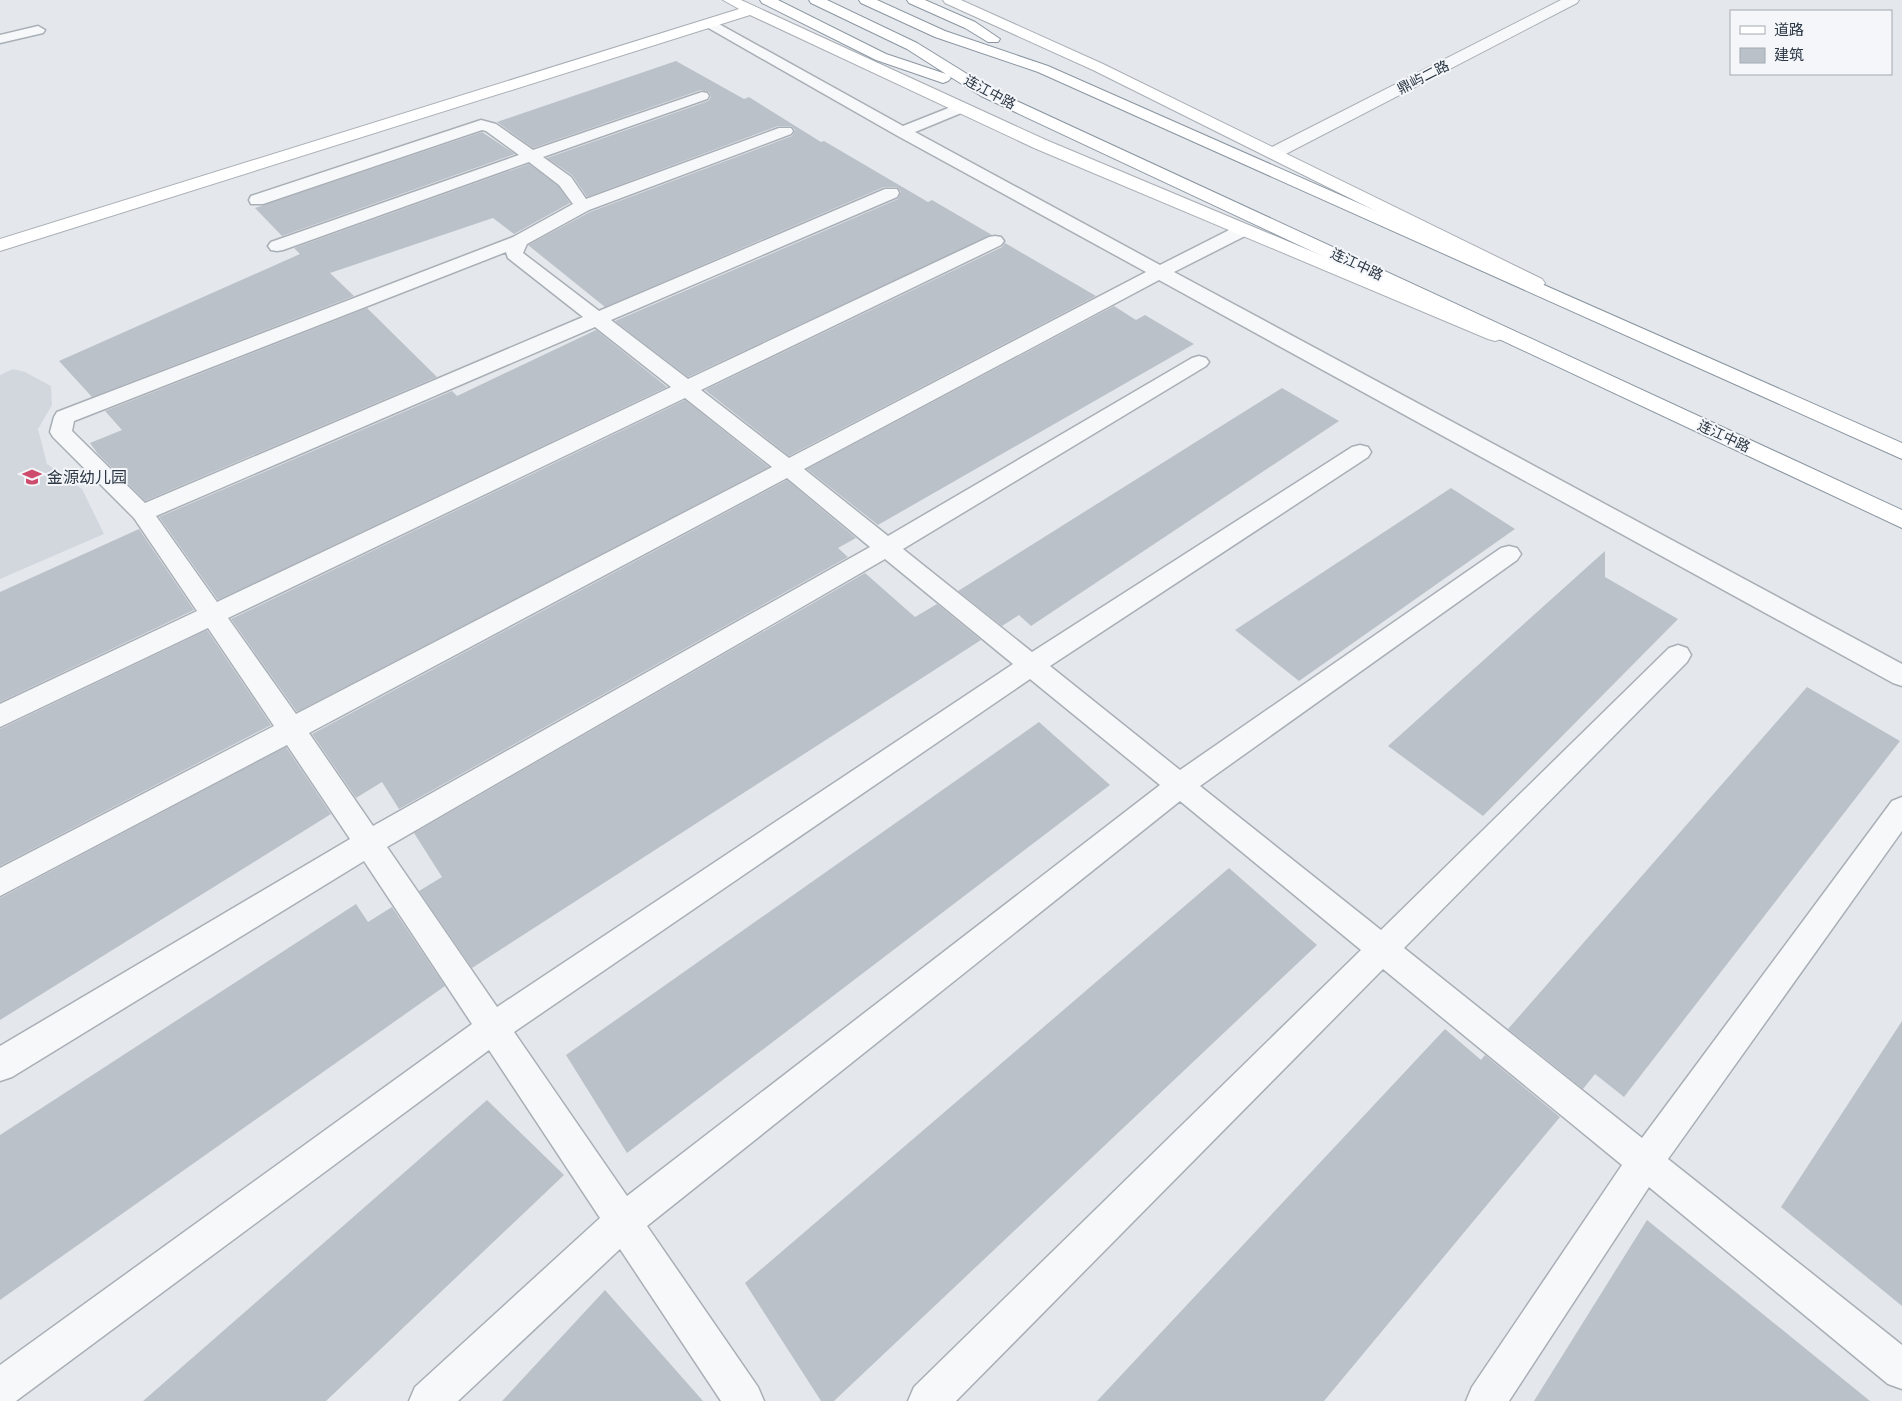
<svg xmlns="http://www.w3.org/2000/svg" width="1902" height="1401" font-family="Manrope,'Noto Sans SC',sans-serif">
	<rect width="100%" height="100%" fill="#e4e8ec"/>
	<!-- built -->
	<path fill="#d2d7de" d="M13,369L25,372L51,386L52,405L38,429L47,464L82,489L104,534L0,579V375Z"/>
	<!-- building -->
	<path fill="#bbc1c9" d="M676,61L744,99L749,97L821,142L824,141L928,202L932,200L992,235L688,377L615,321L898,199L901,192L897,187H884L605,307L528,245L590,212L792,136L795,130L791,126H778L587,197L572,175L547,158L708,101L711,97L709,92L701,90L533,148L497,122Z
		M482,132L515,154L282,236L255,208Z
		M529,164L558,186L570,203L514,234L493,218L330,273L354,296L92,397L59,361L300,254L294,248Z
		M1005,243L1096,296L789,456L705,390L1002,247Z
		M1114,306L1136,320L1145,315L1194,344L878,525L807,469Z
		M367,308L437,377L145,501L98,454L90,443L122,430L105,411Z
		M596,330L667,387L218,600L159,517L452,391L457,396Z
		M1282,388L1339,421L1031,626L1019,615L1002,626L958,591Z
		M685,400L769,467L297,712L231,619Z
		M787,480L856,538L838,548L848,557L399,809L382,782L356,798L312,734Z
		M1451,488L1515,529L1299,681L1235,630Z
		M139,529L194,610L0,702V592Z
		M1605,551V577L1678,619L1483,816L1388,746Z
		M865,573L915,617L937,604L981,640L472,968L419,891L442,877L414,833Z
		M207,630L271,725L0,866V729Z
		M1807,687L1900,741L1624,1097L1595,1074L1583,1089L1508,1029Z
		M1039,722L1110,785L627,1153L566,1055Z
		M286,747L331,814L0,1020V898Z
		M1229,868L1317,945L834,1401H821L745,1283Z
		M356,904L368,922L392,907L445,986L0,1300V1135Z
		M1902,1021V1306L1781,1207Z
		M1445,1029L1481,1060L1485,1055L1560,1117L1324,1401H1097Z
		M487,1100L564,1175L326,1401H143Z
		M1647,1220L1870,1401H1534Z
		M605,1290L703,1401H502Z"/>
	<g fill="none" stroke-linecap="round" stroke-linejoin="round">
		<!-- lane casing -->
		<g stroke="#a9afb6" stroke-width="3">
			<path id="lane" d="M710,19L903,126L956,105H966L969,108L966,111L915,132L1160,265L1237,226L1243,225L1249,226L1252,230L1249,234L1174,272L1902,664V686L1893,683L1159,280L804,469L888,536L1192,358L1199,356L1206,358L1209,362L1206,366L903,549L1032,652L1352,447L1360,445L1368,447L1371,452L1368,457L1050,666L1180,770L1501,548L1509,546L1517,548L1521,554L1517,560L1200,786L1381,930L1669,648L1678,645L1687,648L1691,655L1687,662L1404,948L1642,1138L1892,801L1902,797V831L1668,1159L1902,1345V1389L1888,1384L1649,1187L1509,1401H1466L1472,1387L1622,1165L1383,969L956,1401H908L914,1387L1361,950L1180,801L647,1226L758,1387L764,1401H721L620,1249L458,1401H409L415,1387L600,1218L489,1050L16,1401H0V1365L472,1024L364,861L12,1077L0,1081V1046L350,839L287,745L0,896V868L274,726L208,628L0,727V704L197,611L134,518L53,437L50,432L54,417L57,412L513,237L573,204L559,185L529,162L283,250L277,251L271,250L268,246L271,242L519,155L486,131L482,130L263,204H251L249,200L251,196L481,120L496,124L533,150L702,92L707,93L709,96L707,99L543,157L571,177L586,199L779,128H791L793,131L791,134L589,210L527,244L523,253L599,311L885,189H897L899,193L897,197L611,320L688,379L989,237L995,236L1001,237L1004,241L1001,245L701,390L789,458L1146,272L896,135L705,26L703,23ZM506,252L508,258L583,317L145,503L72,431L74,421ZM595,327L671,387L217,602L156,516ZM685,398L772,467L296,714L228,618ZM787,478L870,547L373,826L309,733ZM885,559L1013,664L497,1007L387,847ZM1030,679L1160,785L627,1196L514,1032Z
				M38,26L45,30L43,33L0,43V35Z"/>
		</g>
		<!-- street casing -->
		<g stroke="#a9afb6" stroke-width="2">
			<path id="street" d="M1561,0H1579L1577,3L1280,157H1268L1266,153L1268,149Z"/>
		</g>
		<!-- secondary casing -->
		<g stroke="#a9afb6" stroke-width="2">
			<path id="secondary" d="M723,0H741L1046,140L1502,331L1505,335L1502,339L1495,341L1488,339L1034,148L750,15L0,251V239L739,9Z
				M943,0H961L1103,64L1542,279L1545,283L1542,287L1535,289L1528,287L1093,70L945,3Z"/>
		</g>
		<!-- highway casing -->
		<g stroke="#8b96a2" stroke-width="2">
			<path id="highway" d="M760,0H778L886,54L946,74L907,49L811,3L809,0H827L917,43L993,90L1902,510V528L981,96L949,76L951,78L948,81L943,83L876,60L762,3Z
				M859,0H877L945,31L1048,66L1902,443V459L1038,72L935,37L861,3Z
				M907,0H925L975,22L1000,39L998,42H988L965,28L909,3Z"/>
		</g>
		<!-- lane -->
		<use href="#lane" fill="#f7f8fa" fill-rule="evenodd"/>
		<!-- street -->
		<use href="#street" fill="#f7f8fa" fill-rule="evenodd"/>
		<!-- secondary -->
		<use href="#secondary" fill="#fff" fill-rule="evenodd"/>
		<!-- highway -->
		<use href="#highway" fill="#fff" fill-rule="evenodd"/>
	</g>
	<!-- icons -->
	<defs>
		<g id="school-bare" transform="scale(1.5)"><path d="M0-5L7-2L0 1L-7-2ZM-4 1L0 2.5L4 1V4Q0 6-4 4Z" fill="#ce4c6b" stroke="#f4f6f9" stroke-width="2.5" paint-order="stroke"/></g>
	</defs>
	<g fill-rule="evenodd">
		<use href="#school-bare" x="32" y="477"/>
	</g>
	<g text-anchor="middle" stroke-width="4" stroke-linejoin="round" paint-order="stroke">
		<!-- far-street labels -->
		<g font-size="14" fill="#2b3744" stroke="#f4f6f9">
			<text transform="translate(1423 77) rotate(-27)" y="5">鼎屿二路</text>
			<text transform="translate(990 92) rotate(28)" y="5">连江中路</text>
			<text transform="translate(1357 264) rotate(25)" y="5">连江中路</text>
			<text transform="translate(1724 436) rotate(25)" y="5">连江中路</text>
		</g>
		<!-- poi labels -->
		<g font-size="16" fill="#2b3744" stroke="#f4f6f9" text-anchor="start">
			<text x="47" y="483">金源幼儿园</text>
		</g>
	</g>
	<!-- legend -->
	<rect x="1730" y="10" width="162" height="65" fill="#f4f6f9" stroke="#a4aab1"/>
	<rect x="1740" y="26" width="25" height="8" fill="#ffffff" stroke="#a4aab1"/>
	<text x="1774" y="35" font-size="15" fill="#2b3744">道路</text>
	<rect x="1740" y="48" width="25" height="15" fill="#bbc1c9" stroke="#a4aab1"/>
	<text x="1774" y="60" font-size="15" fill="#2b3744">建筑</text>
</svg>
